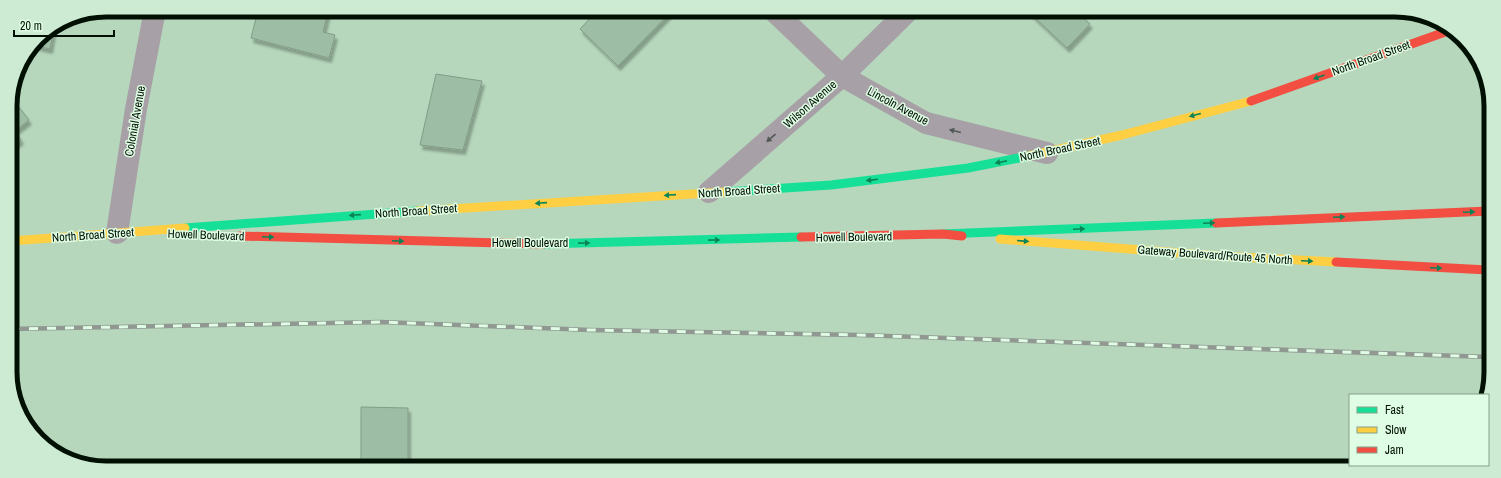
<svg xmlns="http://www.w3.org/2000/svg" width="1501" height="478" font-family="'Archivo Narrow',sans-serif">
	<defs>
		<filter id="shadow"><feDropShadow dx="2.5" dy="4.5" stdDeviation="1" flood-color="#0004"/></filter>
	</defs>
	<rect width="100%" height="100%" fill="#b6d7bc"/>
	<!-- building -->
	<path fill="#9dbea4" stroke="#829c87" filter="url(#shadow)" d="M258,10L328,11L323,32L335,35L329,58L251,38Z
		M597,11H671V12L618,66L580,29Z
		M1029,12H1077L1090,24L1067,48Z
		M54,27L50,49L33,45L38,38Z
		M436,74L482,81L463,150L420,145Z
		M11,97L29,120L15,131L21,140L10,148Z
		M361,407L408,408V465H361Z
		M76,462L92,463V465H81Z"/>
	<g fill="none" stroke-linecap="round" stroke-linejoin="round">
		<!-- street -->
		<path stroke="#a7a1a7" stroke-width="22" d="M775,12L842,76L926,123L1047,153
			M709,192L842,76L907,12
			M117,233L136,109L155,10"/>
		<!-- fast -->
		<path stroke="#16e098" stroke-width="9" d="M725,192L831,185L968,168L1029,156
			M185,228L418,211
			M943,234L1216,223
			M543,244L801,237"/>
		<!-- slow -->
		<path stroke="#ffcf43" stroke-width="9" d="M1029,156L1122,135L1251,101
			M418,211L725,192
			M1000,239L1220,256L1336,262
			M11,241L185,228"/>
		<!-- jam -->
		<path stroke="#f24e42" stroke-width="9" d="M1251,101L1448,31
			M1216,223L1489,211
			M240,236L543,244
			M801,237L943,234L962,236
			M1336,262L1488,270"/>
		<!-- rail casing -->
		<g stroke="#919892" stroke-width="4.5">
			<path id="rail" d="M11,329L381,322L590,330L859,335L1488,357"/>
		</g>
		<!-- rail -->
		<use href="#rail" stroke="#dffde4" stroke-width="3" stroke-dasharray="9" stroke-linecap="butt"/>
	</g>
	<!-- one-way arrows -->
	<defs><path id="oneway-solid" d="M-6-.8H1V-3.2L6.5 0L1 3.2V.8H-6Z"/></defs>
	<g fill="#0c8355">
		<use href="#oneway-solid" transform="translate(1319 77) rotate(160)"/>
		<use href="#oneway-solid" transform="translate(1195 115) rotate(165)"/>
		<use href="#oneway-solid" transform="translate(1001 162) rotate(169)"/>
		<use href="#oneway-solid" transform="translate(872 180) rotate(173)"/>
		<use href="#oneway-solid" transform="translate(670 195) rotate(176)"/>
		<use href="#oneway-solid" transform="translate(541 203) rotate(176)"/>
		<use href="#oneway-solid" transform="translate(1469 212) rotate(-2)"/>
		<use href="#oneway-solid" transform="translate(355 215) rotate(176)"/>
		<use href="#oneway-solid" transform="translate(1339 217) rotate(-2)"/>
		<use href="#oneway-solid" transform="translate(1209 223) rotate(-2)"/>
		<use href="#oneway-solid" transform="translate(1079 229) rotate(-2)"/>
		<use href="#oneway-solid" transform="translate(268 237) rotate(2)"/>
		<use href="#oneway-solid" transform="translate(714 240) rotate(-1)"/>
		<use href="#oneway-solid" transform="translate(398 241) rotate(2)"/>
		<use href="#oneway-solid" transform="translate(1023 241) rotate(5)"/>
		<use href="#oneway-solid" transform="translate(584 243) rotate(-1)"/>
		<use href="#oneway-solid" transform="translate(1307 261) rotate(3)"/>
		<use href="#oneway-solid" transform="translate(1436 268) rotate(3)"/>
	</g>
	<g fill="#545955">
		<use href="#oneway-solid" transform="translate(955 131) rotate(-166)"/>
		<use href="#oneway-solid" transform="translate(771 138) rotate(139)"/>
	</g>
	<g text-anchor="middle" stroke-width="3" stroke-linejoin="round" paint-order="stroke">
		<!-- street labels -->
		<g font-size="12" fill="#001103" stroke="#dffde4">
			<text transform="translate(1371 58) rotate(-20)" y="4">North Broad Street</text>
			<text transform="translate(810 104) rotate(-41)" y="4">Wilson Avenue</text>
			<text transform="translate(898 106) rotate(28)" y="4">Lincoln Avenue</text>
			<text transform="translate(135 121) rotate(-80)" y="4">Colonial Avenue</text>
			<text transform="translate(1060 149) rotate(-12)" y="4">North Broad Street</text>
			<text transform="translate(739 191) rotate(-4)" y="4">North Broad Street</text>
			<text transform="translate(416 211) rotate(-4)" y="4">North Broad Street</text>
			<text transform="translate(93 235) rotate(-4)" y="4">North Broad Street</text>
			<text transform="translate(206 235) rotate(2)" y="4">Howell Boulevard</text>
			<text transform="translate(854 237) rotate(-1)" y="4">Howell Boulevard</text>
			<text x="530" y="247">Howell Boulevard</text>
			<text transform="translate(1215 255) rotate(4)" y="4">Gateway Boulevard/Route 45 North</text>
		</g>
	</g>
	<!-- crop -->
	<path d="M0 0H1501V478H0ZM106 17H1395A89 89 0 0 1 1484 106V372A89 89 0 0 1 1395 461H106A89 89 0 0 1 17 372V106A89 89 0 0 1 106 17Z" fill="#cdead2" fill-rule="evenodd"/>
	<path fill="none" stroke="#001103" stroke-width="5" d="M106 17H1395A89 89 0 0 1 1484 106V372A89 89 0 0 1 1395 461H106A89 89 0 0 1 17 372V106A89 89 0 0 1 106 17Z"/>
	<!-- legend -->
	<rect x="1349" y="394" width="140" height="72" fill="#dffde4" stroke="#869f8a"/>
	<rect x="1357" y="407" width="20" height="6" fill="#16e098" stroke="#869f8a"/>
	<text x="1385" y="414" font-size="12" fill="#001103">Fast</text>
	<rect x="1357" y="427" width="20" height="6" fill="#ffcf43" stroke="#869f8a"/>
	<text x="1385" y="434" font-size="12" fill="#001103">Slow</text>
	<rect x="1357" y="447" width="20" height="6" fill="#f24e42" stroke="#869f8a"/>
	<text x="1385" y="454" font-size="12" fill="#001103">Jam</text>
	<!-- scale -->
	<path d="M14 30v6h100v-6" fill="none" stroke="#001103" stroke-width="2"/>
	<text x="20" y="30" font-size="12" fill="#001103" stroke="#dffde4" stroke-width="3" paint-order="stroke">20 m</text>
</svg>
